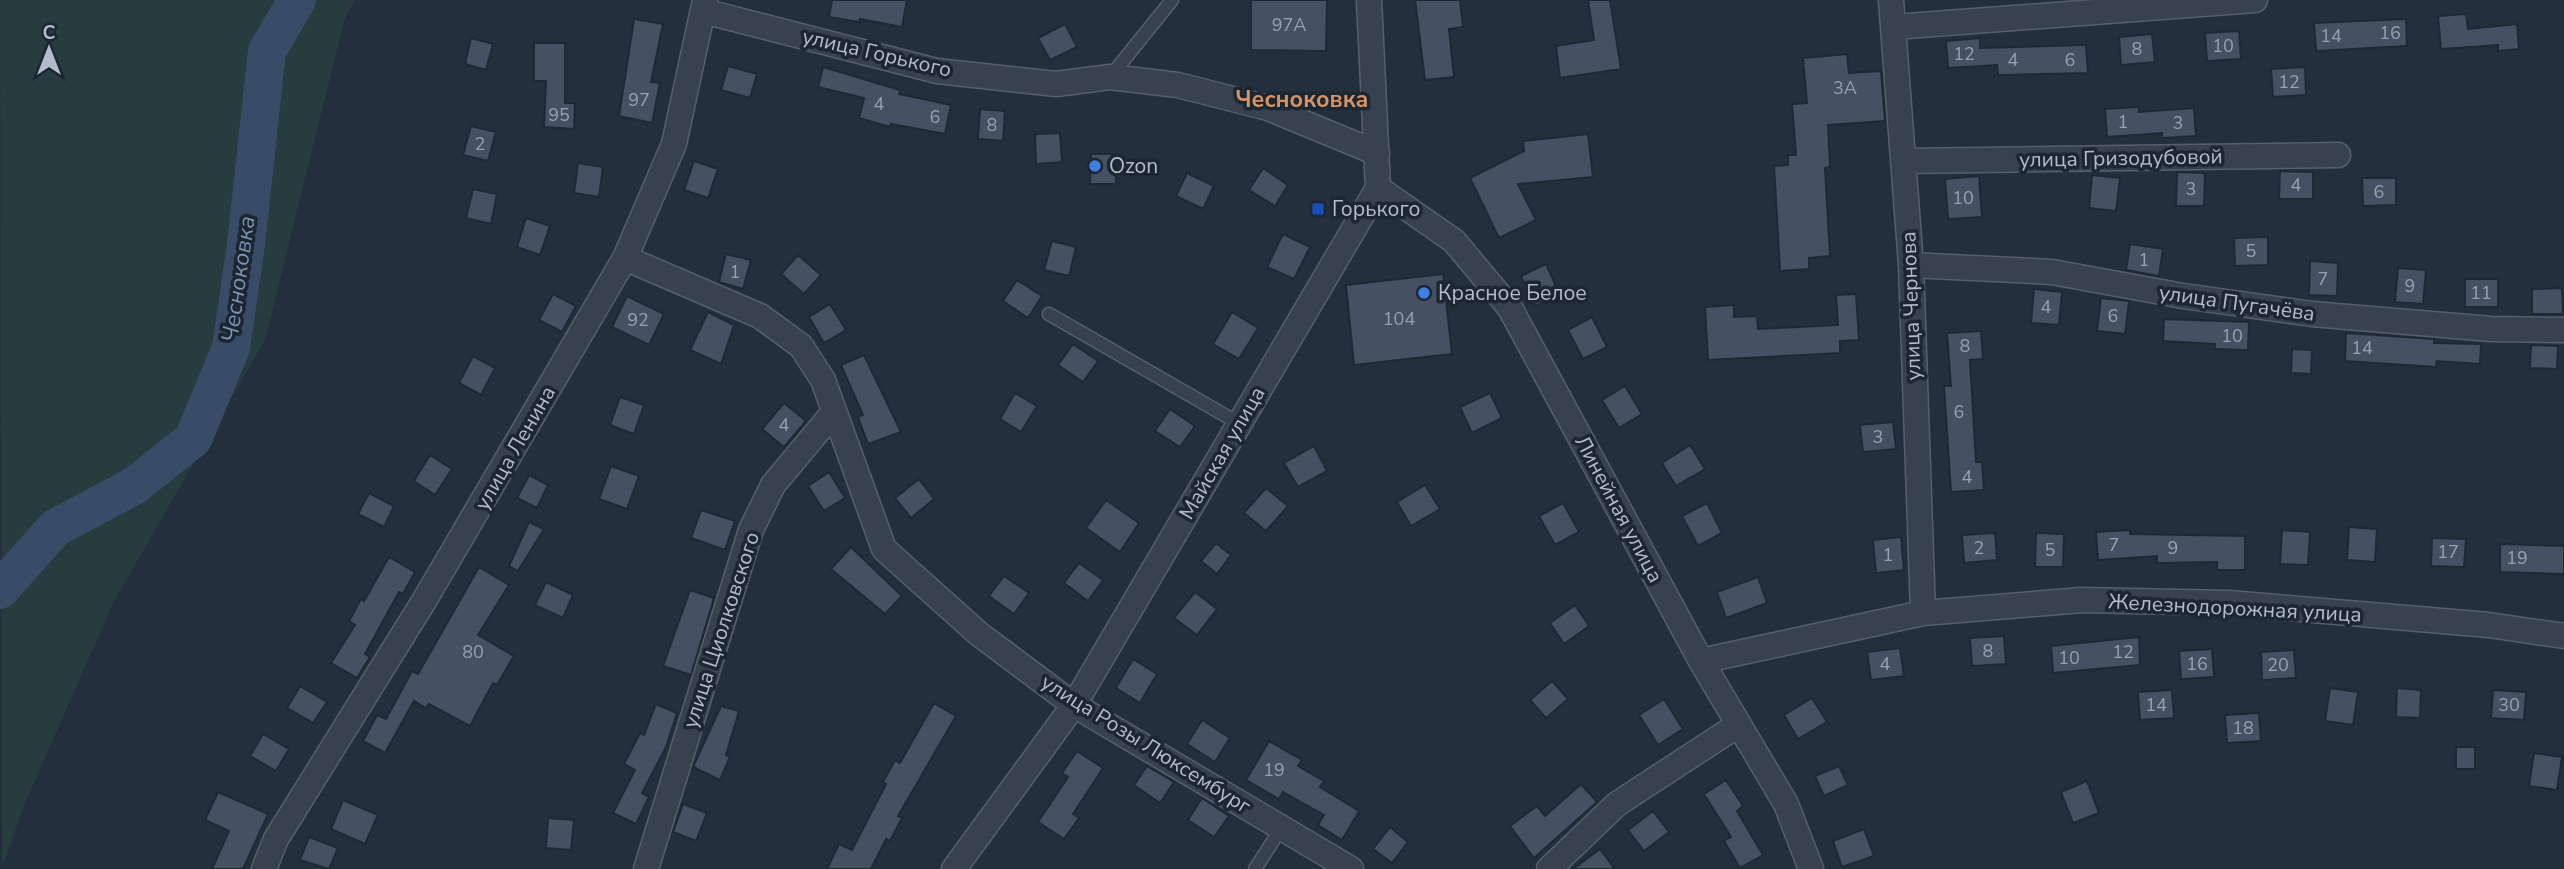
<svg xmlns="http://www.w3.org/2000/svg" width="2564" height="869" font-family="'Nunito Sans',sans-serif">
	<rect width="100%" height="100%" fill="#242f3e"/>
	<!-- green -->
	<path fill="#263c3f" d="M0,0H355L345,18L265,340L114,601L24,805L2,869Z"/>
	<g fill="none" stroke-linecap="round" stroke-linejoin="round">
		<!-- river -->
		<path stroke="#394c67" stroke-width="38" d="M0,590L55,528L134,486L193,439L231,348L246,244L267,51L297,0"/>
	</g>
	<!-- building -->
	<path fill="#455162" stroke="#1f2835" stroke-width="2" d="M832,0H907L902,27L860,19L859,22L829,17Z
		M1251,0H1327L1326,51L1251,50Z
		M1415,0H1460L1463,27L1449,29L1454,77L1425,80Z
		M1588,0H1610L1621,69L1560,78L1556,46L1594,40Z
		M2466,14L2468,29L2517,24L2519,49L2498,51V45L2441,49L2438,16Z
		M634,19L663,24L651,82L660,83L652,123L619,116Z
		M2406,19L2407,46L2316,51L2314,23Z
		M1065,24L1077,47L1050,60L1038,38Z
		M2239,31L2241,59L2207,61L2205,33Z
		M2152,34L2155,62L2121,65L2119,37Z
		M471,38L493,44L486,70L465,64Z
		M1980,38V48L2086,45L2088,73L1998,75L1997,65L1948,68L1946,41Z
		M534,43H565V103H575L574,129L544,127L546,81H534Z
		M1847,54L1849,73L1881,71L1885,121L1828,125L1830,167L1825,168L1830,256L1809,258V269L1780,271L1774,166L1788,165V155H1796L1792,104L1807,103L1803,58Z
		M728,66L757,74L750,98L721,90Z
		M823,67L900,90L899,94L951,105L945,134L891,124L890,127L859,118L864,98L818,87Z
		M2305,67L2306,95L2273,97L2271,69Z
		M2139,107V112L2194,108L2196,136L2162,138V133L2107,137L2105,109Z
		M980,109L1005,111L1003,141L978,139Z
		M471,126L496,132L488,161L463,155Z
		M1060,133L1062,162L1036,164L1035,134Z
		M1588,134L1593,177L1518,184L1536,220L1499,238L1470,178L1524,151L1523,141Z
		M1091,154H1116V184H1090Z
		M694,161L718,169L708,198L684,190Z
		M578,163L603,167L599,197L574,193Z
		M1263,168L1288,185L1275,206L1249,190Z
		M2280,171L2313,172V199H2279Z
		M2177,172L2205,173L2204,206H2176Z
		M1187,173L1214,186L1203,209L1176,196Z
		M2092,175L2120,178L2116,211L2089,208Z
		M1979,176L1982,217L1948,219L1945,179Z
		M2362,178H2396V205L2363,206Z
		M473,189L497,194L491,224L466,218Z
		M526,218L550,226L540,255L517,247Z
		M1283,234L1310,247L1294,279L1267,267Z
		M2268,237V265L2235,266L2234,238Z
		M1052,241L1076,247L1069,276L1044,270Z
		M2130,244L2163,249L2159,276L2126,270Z
		M726,254L751,260L743,289L719,282Z
		M798,255L821,275L804,294L781,274Z
		M2310,261L2338,263L2337,296L2309,295Z
		M1546,264L1560,295L1535,306L1521,276Z
		M2398,268L2426,270L2423,304L2395,302Z
		M1443,274L1452,354L1354,365L1346,285Z
		M2465,279H2498V307H2465Z
		M1017,280L1042,296L1028,318L1003,301Z
		M2562,288L2563,314H2532V289Z
		M2034,289L2062,292L2059,325L2031,323Z
		M553,294L576,306L562,332L539,320Z
		M1856,294L1859,340L1840,341V353L1708,360L1705,307L1734,305V317L1757,316L1758,329L1838,325L1836,295Z
		M627,296L664,314L649,345L612,327Z
		M2101,298L2129,301L2125,334L2097,331Z
		M830,304L846,330L824,343L809,317Z
		M708,312L734,325L721,364L690,350Z
		M1232,312L1258,328L1239,359L1213,344Z
		M1592,317L1607,347L1583,359L1568,330Z
		M2164,319L2249,322L2248,350L2215,349V344L2163,341Z
		M1981,331L1983,359L1970,360L1976,462H1982L1984,490L1951,492L1944,386H1951L1947,333Z
		M2346,333L2434,339V343L2481,344L2480,364L2437,361L2436,367L2345,361Z
		M1073,344L1098,361L1083,382L1058,365Z
		M2531,345L2558,346L2557,369L2530,368Z
		M2292,349L2312,350L2311,374L2291,373Z
		M864,355L901,432L868,444L858,417L863,415L841,365Z
		M473,356L495,368L481,395L459,383Z
		M1625,386L1642,414L1619,428L1602,400Z
		M1015,393L1037,406L1021,432L1000,419Z
		M1490,393L1502,418L1472,433L1460,407Z
		M620,397L644,405L634,434L610,425Z
		M784,403L806,421L784,447L762,429Z
		M1170,409L1195,426L1180,447L1155,431Z
		M1893,422L1896,449L1863,452L1860,425Z
		M1690,445L1705,469L1676,486L1662,463Z
		M1314,446L1327,471L1298,487L1284,463Z
		M430,455L452,469L435,495L414,481Z
		M611,466L639,476L627,509L599,499Z
		M829,472L845,498L824,511L808,486Z
		M529,475L548,485L537,508L517,498Z
		M919,479L934,499L911,518L895,498Z
		M1425,485L1440,509L1411,526L1397,502Z
		M1266,488L1288,506L1266,531L1244,513Z
		M369,493L394,506L384,527L358,514Z
		M1106,500L1139,523L1120,552L1086,528Z
		M1563,503L1579,532L1555,545L1539,516Z
		M1707,503L1722,533L1698,546L1682,516Z
		M701,510L735,521L725,550L691,538Z
		M529,522L544,529L518,571L509,566Z
		M2349,527L2377,529L2375,562L2347,560Z
		M2130,530V534L2245,536V570H2217V562L2157,563V556L2098,560L2096,532Z
		M2282,530L2310,532L2308,565L2280,564Z
		M1995,533L1997,560L1964,563L1962,535Z
		M2036,533L2064,534L2063,567H2035Z
		M1901,537L1904,570L1876,573L1873,540Z
		M2432,538L2466,539L2464,567L2431,566Z
		M1216,543L1231,555L1217,574L1201,561Z
		M2500,544L2564,546V574L2500,572Z
		M851,547L902,596L885,614L831,569Z
		M389,557L415,572L403,594L399,592L365,654L370,657L357,678L331,663L355,625L349,621L361,599L364,601Z
		M1079,563L1103,580L1088,601L1064,583Z
		M479,567L509,585L478,635L514,656L497,685L493,683L470,726L429,704L426,708L414,701L385,753L363,741L377,715L386,719L412,671L418,674Z
		M1004,576L1029,593L1014,614L989,596Z
		M1758,577L1767,603L1726,618L1717,592Z
		M546,582L573,595L563,618L535,605Z
		M690,590L714,598L691,675L663,666Z
		M1195,592L1217,609L1197,635L1174,618Z
		M1575,605L1589,626L1564,644L1550,623Z
		M2004,636L2006,664L1972,666L1970,638Z
		M2139,637L2140,665L2053,673L2051,646Z
		M1900,648L1904,676L1871,680L1867,652Z
		M2212,649L2214,677L2181,679L2179,651Z
		M2294,650L2296,678L2262,680L2261,652Z
		M1133,659L1157,674L1140,703L1116,688Z
		M1552,681L1568,699L1546,718L1530,700Z
		M300,686L327,702L313,723L287,708Z
		M2330,688L2358,692L2353,725L2325,721Z
		M2397,688L2421,690L2420,718L2396,717Z
		M2172,690L2174,718L2140,720L2138,692Z
		M2493,690L2526,692L2524,720L2491,718Z
		M1812,698L1827,722L1798,739L1784,715Z
		M1664,699L1683,729L1658,745L1639,715Z
		M934,703L956,716L898,816L902,818L890,841L886,839L871,869H827L839,844L852,850L886,784L883,782L895,760L900,763Z
		M656,704L677,713L666,747L642,793L649,797L636,824L613,813L635,770L624,764L640,733L644,735Z
		M721,706L739,711L726,755L730,757L720,780L693,767Z
		M2259,713L2261,741L2227,743L2225,715Z
		M1202,720L1230,738L1215,762L1187,744Z
		M263,734L289,749L276,771L250,756Z
		M1269,741L1302,760L1298,766L1324,781L1320,787L1359,811L1342,840L1318,825L1324,815L1283,792L1279,799L1246,780Z
		M2456,747H2475V769H2456Z
		M1077,751L1103,768L1073,814L1079,818L1064,839L1038,822L1068,777L1062,773Z
		M2534,753L2562,757L2557,790L2529,786Z
		M1147,766L1174,782L1160,803L1134,785Z
		M1839,766L1848,785L1824,796L1815,776Z
		M1726,780L1743,806L1737,811L1763,855L1740,868L1724,841L1731,837L1704,794Z
		M2087,781L2099,813L2073,823L2061,792Z
		M1581,784L1597,802L1534,858L1510,826L1537,806L1545,816Z
		M218,792L268,814L243,869H212L229,831L205,820Z
		M1202,798L1229,816L1214,837L1188,820Z
		M343,800L378,815L365,844L331,829Z
		M683,804L707,813L696,841L673,832Z
		M1653,811L1669,832L1644,851L1628,830Z
		M548,818L574,820L571,850L546,848Z
		M1390,827L1408,842L1392,863L1373,849Z
		M1864,829L1874,856L1842,867L1833,841Z
		M309,837L338,848L329,869L300,860Z
		M1600,849L1615,869H1573Z"/>
	<g fill="none" stroke-linecap="round" stroke-linejoin="round">
		<!-- lane casing -->
		<g stroke="#565f6c" stroke-width="15">
			<path id="lane" d="M1110,77L1172,0
				M1049,314L1240,424
				M1255,869L1282,827"/>
		</g>
		<!-- street casing -->
		<g stroke="#565f6c" stroke-width="27">
			<path id="street" d="M1891,0L1911,265L1923,613
				M703,11L937,71L1056,84L1110,77L1178,85L1268,108L1377,153
				M1894,27L2255,0
				M1904,161L2338,155
				M1378,188L1454,241L1510,308L1701,661L1786,804L1811,869
				M625,258L760,316L801,346L823,380L884,549L979,634L1074,705L1351,869
				M1911,265L2052,272L2183,296L2312,314L2491,329L2564,330
				M1701,661L1923,613L2082,600L2230,603L2489,625L2564,636
				M264,869L276,839L424,601L625,258L674,144L705,0
				M646,869L751,530L773,485L834,412
				M954,869L1074,705L1378,188L1369,0
				M1549,869L1617,804L1738,725"/>
		</g>
		<!-- lane -->
		<use href="#lane" stroke="#38414e" stroke-width="12"/>
		<!-- street -->
		<use href="#street" stroke="#38414e" stroke-width="24"/>
	</g>
	<!-- markers -->
	<g fill="#3f7fe0" stroke="#1d2633" stroke-width="2.5">
		<circle cx="1095" cy="166" r="7"/>
		<circle cx="1424" cy="293" r="7"/>
	</g>
	<rect fill="#1a4fb4" stroke="#1d2633" stroke-width="2.5" x="1311" y="202" width="14" height="14" rx="3.5"/>
	<g text-anchor="middle" stroke-width="7" stroke-linejoin="round" paint-order="stroke">
		<!-- number labels -->
		<g font-size="18" fill="#98a1af">
			<text x="1289" y="31">97А</text>
			<text x="2390" y="39">16</text>
			<text x="2331" y="42">14</text>
			<text x="2223" y="52">10</text>
			<text x="2137" y="55">8</text>
			<text x="1964" y="60">12</text>
			<text x="2013" y="66">4</text>
			<text x="2070" y="66">6</text>
			<text x="2289" y="88">12</text>
			<text x="1845" y="94">3А</text>
			<text x="639" y="106">97</text>
			<text x="879" y="110">4</text>
			<text x="559" y="121">95</text>
			<text x="935" y="123">6</text>
			<text x="2123" y="128">1</text>
			<text x="2178" y="129">3</text>
			<text x="992" y="131">8</text>
			<text x="480" y="150">2</text>
			<text x="2296" y="191">4</text>
			<text x="2191" y="195">3</text>
			<text x="2379" y="198">6</text>
			<text x="1963" y="204">10</text>
			<text x="2251" y="257">5</text>
			<text x="2144" y="266">1</text>
			<text x="735" y="278">1</text>
			<text x="2323" y="285">7</text>
			<text x="2410" y="292">9</text>
			<text x="2481" y="299">11</text>
			<text x="2046" y="313">4</text>
			<text x="2113" y="322">6</text>
			<text x="1399" y="325">104</text>
			<text x="638" y="326">92</text>
			<text x="2232" y="342">10</text>
			<text x="1965" y="352">8</text>
			<text x="2362" y="354">14</text>
			<text x="1959" y="418">6</text>
			<text x="784" y="431">4</text>
			<text x="1878" y="443">3</text>
			<text x="1967" y="483">4</text>
			<text x="2114" y="551">7</text>
			<text x="1979" y="554">2</text>
			<text x="2173" y="554">9</text>
			<text x="2050" y="556">5</text>
			<text x="2448" y="558">17</text>
			<text x="1888" y="561">1</text>
			<text x="2517" y="564">19</text>
			<text x="1988" y="657">8</text>
			<text x="473" y="658">80</text>
			<text x="2123" y="658">12</text>
			<text x="2069" y="664">10</text>
			<text x="1885" y="670">4</text>
			<text x="2197" y="670">16</text>
			<text x="2278" y="671">20</text>
			<text x="2156" y="711">14</text>
			<text x="2509" y="711">30</text>
			<text x="2243" y="734">18</text>
			<text x="1274" y="776">19</text>
		</g>
		<!-- street labels -->
		<g font-size="21" fill="#b4bcc9" stroke="#1d2633">
			<text transform="translate(877 53) rotate(13)" y="7">улица Горького</text>
			<text transform="translate(2121 158) rotate(-1)" y="7">улица Гризодубовой</text>
			<text transform="translate(2237 303) rotate(8)" y="7">улица Пугачёва</text>
			<text transform="translate(1911 306) rotate(-92)" y="7">улица Чернова</text>
			<text transform="translate(515 448) rotate(-60)" y="7">улица Ленина</text>
			<text transform="translate(1222 453) rotate(-60)" y="7">Майская улица</text>
			<text transform="translate(1619 509) rotate(62)" y="7">Линейная улица</text>
			<text transform="translate(2235 608) rotate(3)" y="7">Железнодорожная улица</text>
			<text transform="translate(721 630) rotate(-72)" y="7">улица Циолковского</text>
			<text transform="translate(1146 744) rotate(32)" y="7">улица Розы Люксембург</text>
		</g>
		<!-- poi labels -->
		<g font-size="21" fill="#b4bcc9" stroke="#1d2633" text-anchor="start">
			<text x="1109" y="173">Ozon</text>
			<text x="1332" y="216">Горького</text>
			<text x="1438" y="300">Красное Белое</text>
		</g>
		<!-- neighbourhood labels -->
		<g font-size="23" font-weight="bold" fill="#d59563" stroke="#1d2633">
			<text x="1302" y="107">Чесноковка</text>
		</g>
		<!-- water labels -->
		<g font-size="23" font-style="italic" fill="#7c92b1" stroke="#1d2633">
			<text transform="translate(238 279) rotate(-82)" y="8">Чесноковка</text>
		</g>
	</g>
	<!-- north arrow -->
	<g transform="translate(49 49)" stroke="#1d2633" stroke-width="5" paint-order="stroke">
	<path d="M0-5L12 26L0 18L-12 26Z" fill="#b4bcc9"/>
	<text y="-10" font-size="19" font-weight="bold" text-anchor="middle" fill="#b4bcc9">С</text>
	</g>
</svg>
